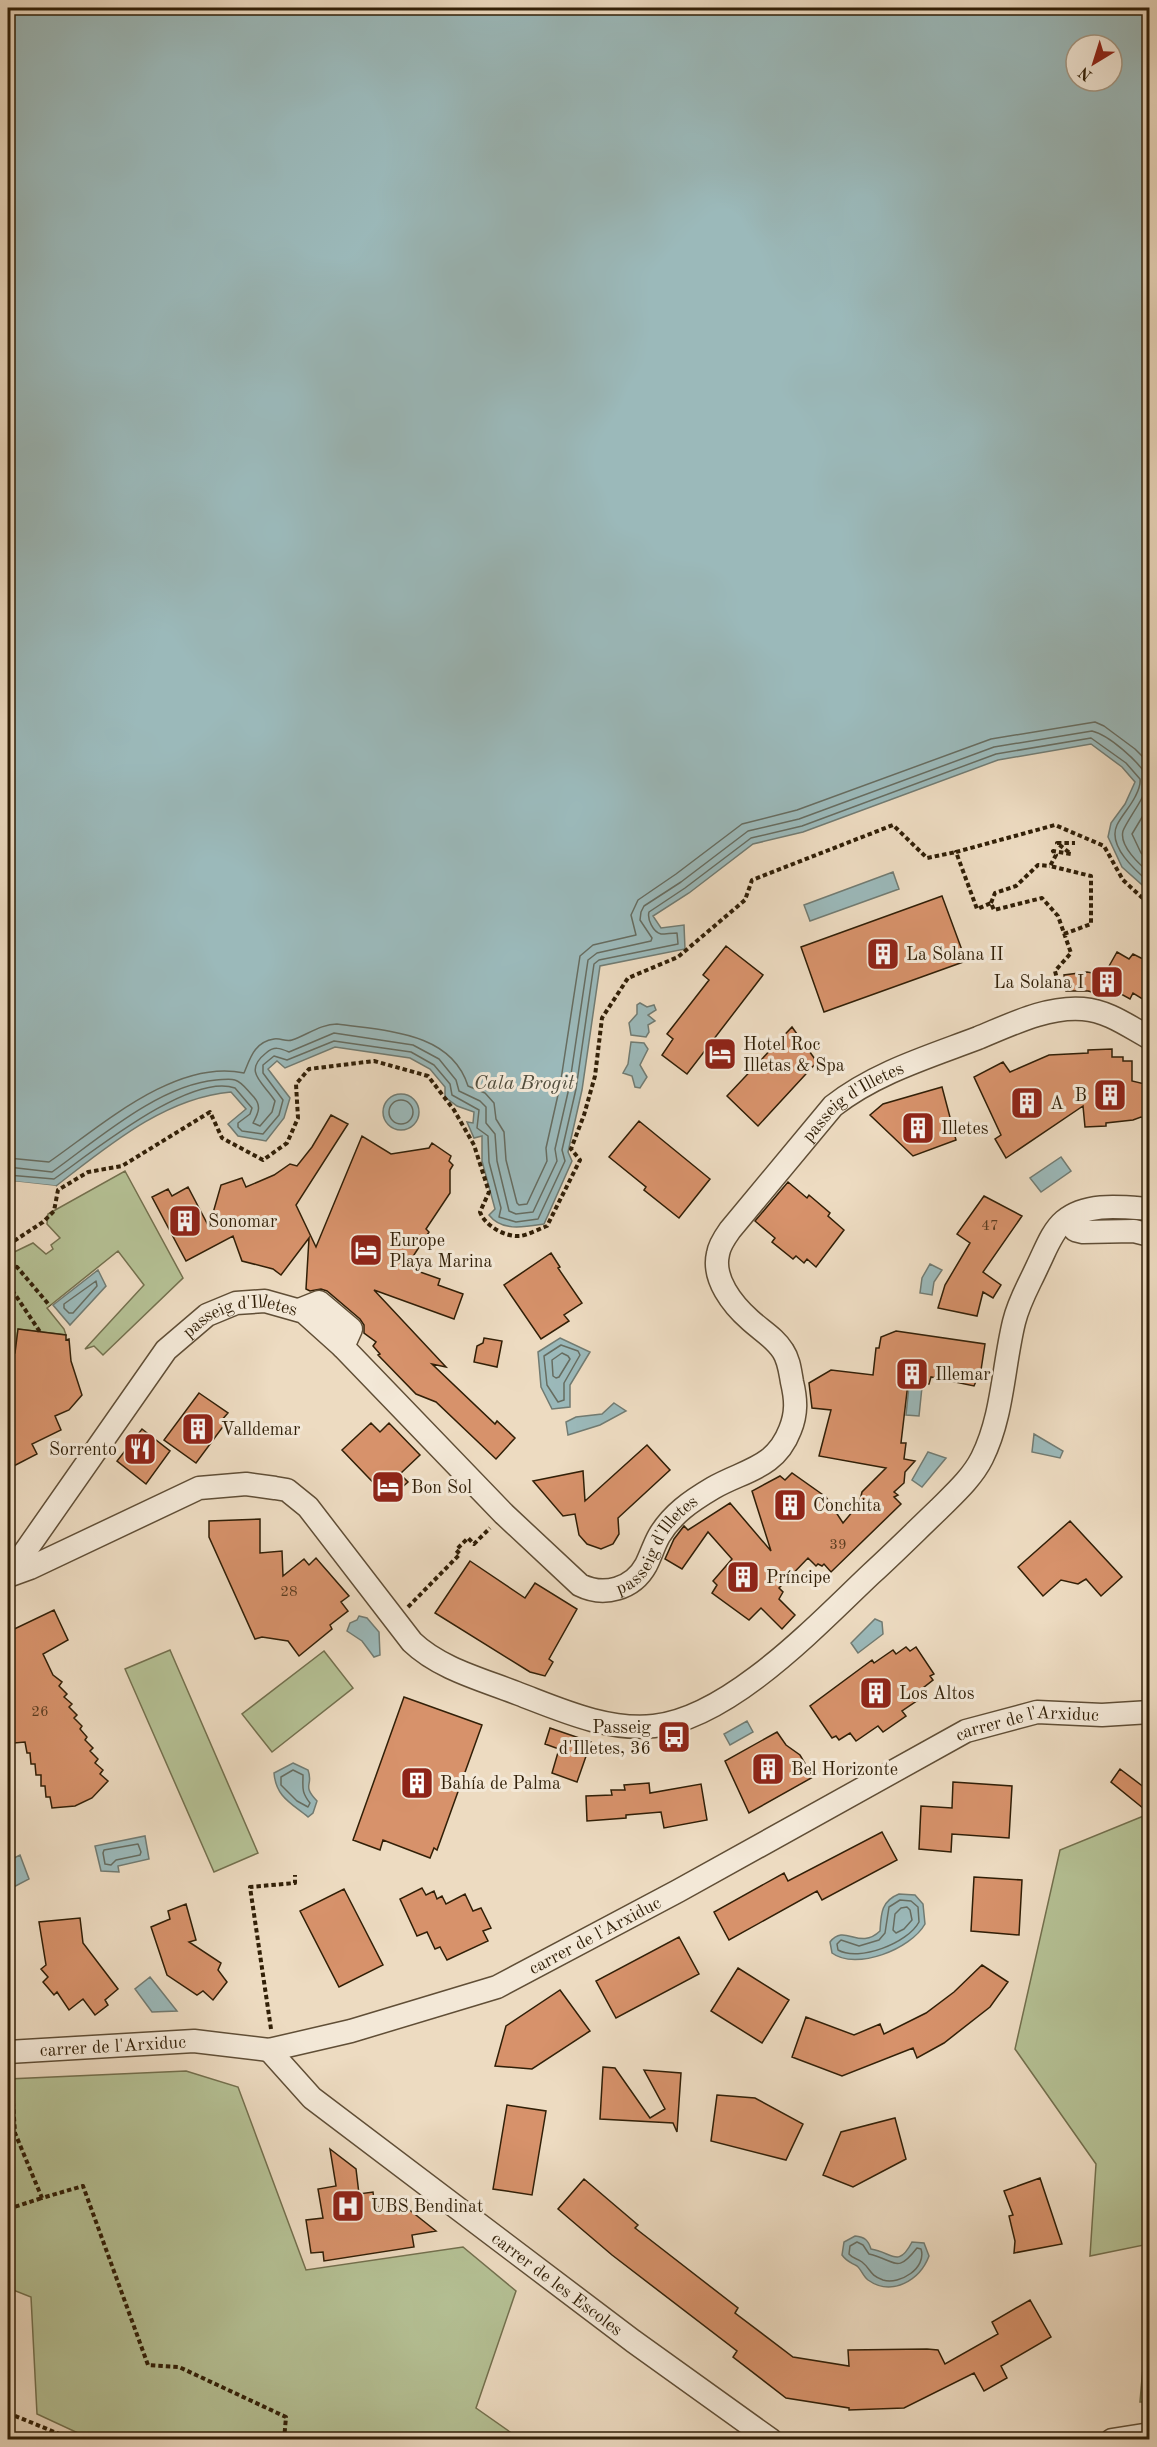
<svg xmlns="http://www.w3.org/2000/svg" width="1157" height="2447" font-family="'Old Standard TT',serif">
	<rect width="100%" height="100%" fill="#eddbc1"/>
	<filter id="stains"><feTurbulence type="fractalNoise" baseFrequency=".00333" numOctaves="4"/><feColorMatrix values="0 0 0 0 .2 0 0 0 0 .09 0 0 0 0 .02 0 0 0 .5 -.17"/></filter>
	<radialGradient id="worn" r=".72"><stop offset=".6" stop-color="#630" stop-opacity="0"/><stop offset="1" stop-color="#630" stop-opacity=".3"/></radialGradient>
	<!-- green -->
	<path fill="#b5c195" stroke="#73704e" stroke-width="1.5" d="M125,1171L183,1278L103,1355L94,1346L85,1349L144,1285L118,1251L47,1308L64,1329L66,1335L18,1329L15,1353L8,1352V1255L33,1243L46,1254L53,1249L51,1245L60,1238L47,1224L48,1214Z
		M170,1650L258,1853L214,1872L125,1669Z
		M324,1651L353,1688L272,1752L242,1714Z
		M1146,1815L1150,1822L1149,2244L1090,2256L1096,2164L1015,2049L1060,1850Z
		M186,2071L238,2087L306,2270L463,2247L516,2291L476,2408L520,2439L93,2440L37,2414L31,2297L8,2288V2079Z
		M1149,2295V2402H1140Z"/>
	<!-- water -->
	<path fill="#9bb9ba" stroke="#717b72" stroke-width="1.5" fill-rule="evenodd" d="M8,8H1149V891L1122,867L1108,837L1111,823L1125,804L1135,782L1122,767L1091,744L998,760L803,832L753,844L689,893L653,916L661,928L684,925L685,949L600,966L582,1090L568,1152L572,1161L544,1224C525,1227 502,1232 489,1215L495,1209L482,1161V1136L474,1138L467,1122L473,1123L474,1112L457,1106L445,1097V1087L430,1069L410,1058L335,1047L285,1068L277,1061L268,1069L290,1098L284,1118L266,1141L238,1136L228,1124L246,1109L231,1092C164,1098 108,1146 56,1186L8,1181ZM1076,45H1112V81H1076Z
		M893,872L899,889L810,921L804,905Z
		M640,1003L647,1007L654,1005L656,1010L648,1015L655,1021L648,1025L649,1032L646,1037L631,1035L629,1023L637,1014V1005Z
		M631,1042L644,1043L648,1049L640,1065L647,1077L640,1088L635,1087L632,1076L623,1073L628,1064Z
		M383 1112a18 18 0 1 1 36 0a18 18 0 1 1-36 0Z
		M1061,1157L1071,1171L1041,1192L1030,1178Z
		M930,1264L942,1270L934,1282L932,1295L920,1293L922,1278Z
		M98,1270L106,1286L70,1325L53,1305Z
		M560,1338L590,1352L570,1385V1407L552,1409L541,1387L538,1352Z
		M909,1386L922,1387L919,1416L906,1415Z
		M614,1403L626,1411L600,1425L568,1435L566,1422L576,1417L602,1414Z
		M1034,1434L1063,1451L1060,1458L1032,1452Z
		M928,1452L946,1458L922,1487L912,1480Z
		M359,1616L367,1618L379,1632L380,1655L374,1657L362,1641L347,1631L350,1623L357,1620Z
		M875,1619L882,1622L883,1634L858,1653L851,1643Z
		M747,1721L753,1732L730,1745L724,1734Z
		M293,1763L308,1770C314,1786 301,1784 317,1801L313,1813L308,1817C291,1803 276,1797 274,1773Z
		M145,1836L149,1859L118,1866L119,1872L101,1871L95,1846Z
		M20,1855L29,1879L8,1890V1861Z
		M899,1894L915,1895L923,1904L925,1924C911,1949 856,1971 832,1953L830,1942C845,1923 859,1951 880,1931C881,1914 881,1901 899,1894Z
		M150,1977L177,2011L152,2012L135,1989Z
		M855,2236C865,2237 868,2240 871,2249C892,2252 898,2269 912,2242L924,2243L929,2256C920,2280 892,2297 868,2280C863,2276 861,2269 857,2266C850,2262 847,2262 842,2255L844,2242Z"/>
	<!-- pier -->
	<path fill="#eddbc1" d="M8,1181L20,1182L56,1186L55,1189L19,1185L8,1184Z"/>
	<g fill="none" stroke-linecap="round" stroke-linejoin="round">
		<!-- shore -->
		<path stroke="#666c60" stroke-width="1.5" d="M1150,804L1132,834L1141,853L1150,861
			M389 1112a12 12 0 1 1 24 0a12 12 0 1 1-24 0Z
			M8,1158L49,1162C101,1126 176,1058 244,1073C250,1059 254,1042 274,1039C281,1038 286,1042 292,1040C307,1035 321,1024 337,1024C384,1031 451,1031 468,1086L485,1093L494,1103L496,1119L504,1132L506,1160L517,1203L519,1205L527,1204L547,1161L546,1148L560,1086L580,956L593,945L636,935L631,915L638,900L676,874L742,824L797,810L991,739L1095,722L1104,726L1135,749L1150,764
			M8,1167L52,1172C98,1139 159,1085 216,1080C222,1080 229,1078 235,1080C242,1082 247,1090 252,1095C262,1105 259,1112 253,1123L260,1126L272,1112L275,1101C264,1083 242,1072 266,1053C274,1046 280,1048 289,1052L334,1033L413,1045L439,1059L456,1080L459,1091L480,1101L486,1107V1123L495,1134L497,1161L509,1211L516,1214L533,1212L557,1161L555,1149L569,1088L588,960L597,953L651,941L652,938L640,920L641,912L644,906L681,882L748,831L799,819L994,747L1092,731C1109,735 1138,761 1147,776C1149,783 1147,788 1144,794C1139,805 1126,823 1123,831C1119,846 1140,865 1150,873
			M8,1175L54,1179C90,1154 190,1072 235,1088L252,1108L250,1114L238,1123V1127L242,1131L263,1134L279,1115L283,1100L263,1073V1065L274,1056L287,1060L334,1041L411,1052L434,1065L450,1084L452,1095L479,1110L477,1128L488,1136L489,1162L501,1208L499,1217L516,1222L538,1219L565,1161L562,1150L576,1089L594,964L599,960L678,944L677,933C672,933 666,934 661,934C653,932 647,919 649,912L685,888L751,838L802,826L996,754L1091,738L1126,763L1140,779C1141,786 1138,791 1135,797C1130,807 1122,815 1117,825C1107,846 1136,871 1150,883
			M96,1281L97,1286L73,1313H69L64,1308V1304Z
			M561,1345L578,1351L580,1355L564,1383V1400L558,1402L547,1385L544,1356Z
			M562,1353L568,1356L570,1359L559,1377L556,1378L553,1376L552,1360Z
			M293,1770L303,1775C303,1787 301,1792 310,1803L308,1807L297,1801L281,1785V1777Z
			M138,1844L141,1852L140,1855L116,1860L111,1865L105,1864L103,1853L104,1850Z
			M900,1900L911,1901L918,1907L919,1922C908,1943 859,1962 838,1950L837,1944L841,1940L859,1946L879,1940L885,1933L889,1907Z
			M901,1908L907,1907L910,1910L912,1920L904,1929L896,1933L893,1930L895,1914Z
			M857,2242L863,2245L869,2254C896,2260 896,2275 917,2248L921,2249C927,2268 900,2285 883,2280C869,2275 871,2269 862,2262C857,2258 853,2259 849,2254L850,2246Z"/>
	</g>
	<!-- building -->
	<path fill="#d7926b" stroke="#311f07" stroke-width="1.5" d="M942,896L966,961L824,1012L801,947Z
		M726,946L763,975L687,1074L662,1055L673,1039L667,1034L709,980L703,975Z
		M1117,952L1129,959L1133,954L1149,962V1003L1133,993L1130,999L1112,989L1108,996L1088,991H1066L1064,975L1087,972L1104,975Z
		M792,1027L817,1062L758,1126L727,1096Z
		M1112,1049V1057H1123V1061H1132V1081L1149,1085V1119L1141,1117L1133,1120L1106,1123V1126L1085,1127L1083,1106L1006,1158L995,1139L1001,1135L974,1077L1003,1062L1010,1072L1049,1055L1088,1053V1050Z
		M942,1087L956,1140L913,1156L870,1115L883,1104Z
		M331,1115L348,1124L296,1205L316,1247L362,1136L391,1154L429,1148L432,1143L451,1156L449,1161L453,1165L450,1170V1193L426,1229L429,1232L406,1267L440,1279L438,1285L463,1294L454,1319L374,1290L446,1367L432,1364L495,1424L497,1421L515,1438L496,1459L436,1402L416,1394L378,1355L380,1354L373,1346L376,1342L364,1333V1325L360,1319L327,1291L321,1289L310,1291L306,1289L309,1238L281,1275L273,1269L242,1261L233,1236L186,1261L152,1197L168,1189L172,1196L188,1187L209,1227L221,1185L242,1178L246,1187L274,1175L290,1164L297,1166L312,1147Z
		M639,1121L710,1179L679,1218L644,1190L646,1187L609,1157Z
		M788,1182L807,1198L809,1195L830,1213L828,1216L844,1230L816,1267L807,1259L804,1263L796,1256L793,1259L772,1242L775,1238L755,1221Z
		M984,1196L1022,1216L983,1272L1001,1285L993,1298L983,1292L977,1316L938,1308L945,1285L970,1243L957,1234Z
		M551,1253L560,1267L558,1268L582,1303L564,1315L569,1321L541,1339L504,1285Z
		M18,1329L66,1335V1340L69,1339L71,1361L82,1395L69,1410L55,1416L61,1430L32,1444L37,1454L8,1469V1352L15,1353Z
		M896,1331L985,1344L981,1370L974,1386L931,1377L929,1384L908,1383L901,1443H906L904,1459L915,1461L905,1472L904,1483L894,1492L898,1495L894,1497L901,1504L831,1572L824,1564L822,1566L818,1564L816,1566L808,1558L779,1588L783,1592L779,1599L795,1615L782,1629L761,1608L749,1620L712,1593L717,1585L713,1581L732,1559L708,1532L682,1569L665,1559L674,1539L684,1526L688,1530L730,1503L771,1551L752,1491L780,1476L785,1480L792,1473L826,1497L843,1523L859,1504L862,1492L886,1468L819,1456L831,1410L812,1408L809,1383L831,1370L873,1375L876,1348H879L881,1337Z
		M484,1338L502,1341L497,1367L474,1362L477,1346L483,1343Z
		M199,1393L228,1413L221,1421L225,1424L196,1463L164,1440Z
		M371,1423L380,1432L389,1423L420,1455L400,1474L408,1482L389,1499L342,1450Z
		M142,1429L170,1451L146,1484L117,1461Z
		M647,1445L670,1470L618,1518L619,1534L613,1544L601,1549L587,1544L579,1535L575,1514L563,1516L533,1481L583,1471L585,1501Z
		M260,1519V1553L282,1551L283,1576L304,1559L309,1565L316,1558L349,1596L341,1602L348,1611L330,1625L332,1629L299,1656L288,1641L262,1637L255,1639L209,1537V1521Z
		M1070,1521L1122,1577L1101,1596L1086,1579L1078,1584L1061,1580L1043,1596L1018,1567Z
		M470,1561L525,1598L535,1583L577,1609L549,1659L553,1662L545,1676L530,1672L435,1613Z
		M54,1610L68,1640L43,1654L53,1675L62,1682L59,1686L67,1694L64,1697L72,1704L69,1707L77,1715L74,1718L82,1726L80,1729L87,1737L85,1740L93,1748L90,1751L98,1759L95,1763L103,1770L100,1774L108,1781L92,1798L75,1806L52,1808L50,1797H46L45,1786H41V1775H36L35,1764H31L30,1753H27L25,1742L14,1743L8,1729V1632Z
		M906,1647L910,1651L916,1647L934,1674L930,1676L933,1680L923,1688L927,1694L902,1711L906,1716L883,1732L878,1726L856,1741L850,1733L839,1740L836,1736L832,1738L810,1706L872,1660L874,1663L893,1650L896,1654Z
		M404,1697L482,1725L437,1850L434,1848L430,1858L383,1840L380,1850L353,1840Z
		M550,1728L591,1742L577,1782L552,1773L559,1749L545,1744Z
		M777,1732L786,1745L800,1755L813,1777L749,1813L725,1761Z
		M1120,1769L1149,1791V1813L1111,1782Z
		M953,1782L1012,1786L1009,1838L952,1834L951,1852L919,1849L921,1806L952,1808Z
		M649,1783L650,1793L701,1784L707,1820L664,1828L661,1812L626,1815V1818L587,1821L586,1796L612,1795L611,1790H625L624,1785Z
		M882,1832L897,1860L822,1900L817,1891L729,1940L714,1912L784,1873L788,1881Z
		M974,1877L1022,1880L1019,1935L971,1931Z
		M422,1888L426,1895L434,1891L437,1899L442,1896L446,1904L465,1894L473,1911L481,1908L491,1928L483,1931L488,1941L447,1960L440,1947L435,1949L427,1932L417,1936L400,1899Z
		M344,1889L383,1965L339,1987L300,1911Z
		M186,1904L196,1940L189,1942L221,1963L218,1970L227,1982L213,2000L203,1991L197,1995L167,1975L151,1927L170,1919L168,1911Z
		M80,1918L83,1943L118,1989L105,2000L108,2005L95,2015L83,1999L69,2010L57,1992L54,1995L43,1982L48,1977L41,1969L46,1965L39,1922Z
		M679,1937L699,1974L616,2018L596,1981Z
		M982,1965L1008,1982L990,2007L944,2043L917,2058L913,2048L842,2076L792,2057L806,2017L854,2035L880,2024L884,2034L926,2013L954,1992Z
		M738,1968L789,2000L762,2043L711,2011Z
		M560,1990L590,2031L532,2069L495,2066L506,2026Z
		M603,2067L615,2068L650,2118L665,2109L644,2070L681,2073L677,2132L673,2123L600,2119Z
		M717,2095L755,2098L803,2124L786,2160L711,2141Z
		M507,2105L546,2111L532,2195L493,2189Z
		M895,2118L906,2159L853,2187L823,2175L841,2132Z
		M330,2149L356,2169L359,2194L373,2192L375,2207L402,2204L436,2231L412,2235L414,2247L324,2261L323,2252L311,2253L306,2220L323,2218L318,2189L336,2186Z
		M1040,2178L1062,2244L1014,2253L1015,2241L1009,2216L1013,2215L1004,2191Z
		M584,2179L638,2225L635,2228L738,2308L735,2313L793,2357L849,2366L848,2350L927,2349L938,2350L945,2364L998,2334L992,2322L1030,2300L1051,2337L1001,2366L1007,2378L984,2391L974,2373L904,2408L849,2410V2408L786,2398L733,2357L737,2351L612,2255L558,2209Z"/>
	<g fill="none" stroke-linecap="round" stroke-linejoin="round">
		<!-- minor casing -->
		<g stroke="#604e36" stroke-width="25">
			<g id="minor">
				<path d="M1077,1214L1071,1225L1075,1230L1083,1232L1134,1231L1150,1235"/>
				<path d="M299,1310L319,1302L351,1329L343,1347"/>
				<path id="s1" d="M8,1576L166,1350L207,1315L236,1303L265,1301L304,1312L343,1347L504,1514L580,1585C604,1597 633,1589 646,1565C651,1555 654,1545 659,1536C672,1514 691,1501 713,1488C744,1470 775,1469 790,1430C797,1413 796,1399 792,1382C790,1371 789,1360 783,1351C775,1338 762,1331 750,1320C733,1305 712,1279 718,1254C719,1246 725,1237 730,1230L833,1106C875,1073 928,1057 978,1038C1010,1025 1047,1006 1083,1009C1108,1011 1128,1026 1150,1038"/>
				<path d="M8,1576L30,1568L199,1488L246,1484L275,1488L287,1490L308,1507L412,1642C440,1669 484,1680 519,1694C561,1710 607,1731 654,1726C730,1718 817,1625 871,1574C894,1553 916,1531 939,1509C954,1494 972,1478 982,1458C1003,1416 1003,1367 1014,1322C1019,1301 1029,1285 1038,1265C1045,1251 1052,1231 1064,1221C1087,1202 1122,1207 1150,1209"/>
				<path id="s2" d="M269,2050L312,2098L633,2341L771,2440"/>
				<path id="s3" d="M8,2052L194,2041L269,2050L351,2031L497,1987L678,1891L966,1731L1037,1712L1102,1715L1150,1712"/>
				<path d="M1112,2440L1150,2434"/>
			</g>
		</g>
		<!-- path -->
		<path stroke="#311f07" stroke-width="4" stroke-dasharray="4.5 3" stroke-linecap="butt" d="M991,903L995,893L1016,886L1038,865L1050,866
			M1064,934L1091,924V876L1050,866L1056,855L1053,851L1071,854L1057,843H1075
			M1060,990L1055,971L1071,953L1058,916L1042,898L994,910L991,903L977,909L956,852L1055,825L1104,846L1123,880L1150,905
			M8,1245L43,1222L54,1211L58,1190L88,1172L122,1166L210,1112L222,1138L263,1160L287,1143L298,1118L296,1084L309,1069L374,1061L428,1076L454,1110L474,1145L489,1192L480,1212C485,1226 505,1237 520,1236C528,1235 539,1229 547,1226L580,1160L571,1149L584,1115L595,1076L602,1018L628,978L678,957L745,900L752,880L893,825L927,858L956,852
			M8,1265L17,1267L50,1306
			M8,1284L40,1332
			M408,1607L460,1554L456,1550L468,1538L474,1544L490,1528
			M271,2029L250,1887L295,1883V1875
			M11,2072L15,2133L42,2198L83,2186L148,2365L179,2367L286,2417L284,2440
			M8,2209L42,2198
			M8,2413L74,2440"/>
		<!-- minor -->
		<use href="#minor" stroke="#f3e8d7" stroke-width="22"/>
	</g>
	<!-- icons -->
	<defs>
		<g id="building-square" transform="scale(1.725)"><rect x="-9" y="-9" width="18" height="18" rx="4" fill="#8f2418" stroke="#f3e8d7"/><path d="M-4-6H4V6H1V3H-1V6H-4ZM-2.5-4.3h1.7v1.8h-1.7ZM.8-4.3h1.7v1.8H.8ZM-2.5-1h1.7V.8h-1.7ZM.8-1h1.7V.8H.8Z" fill="#fff"/></g>
		<g id="hotel-square" transform="scale(1.725)"><rect x="-9" y="-9" width="18" height="18" rx="4" fill="#8f2418" stroke="#f3e8d7"/><path d="M-6-4.5h1.5V1H6V5H4.5V3h-9V5H-6ZM-4 0a1.8 1.8 0 1 1 3.6 0ZM.5 0V-2.5h3Q6-2.5 6 0Z" fill="#fff"/></g>
		<g id="restaurant-square" transform="scale(1.725)"><rect x="-9" y="-9" width="18" height="18" rx="4" fill="#8f2418" stroke="#f3e8d7"/><path d="M-5-6h1v4h1v-4h1v4h1v-4h1v5L-1.5 .5V6h-2V.5L-5-1ZM5-6V6H3V1.5H1.5Q1.5-4 5-6Z" fill="#fff"/></g>
		<g id="bus-square" transform="scale(1.725)"><rect x="-9" y="-9" width="18" height="18" rx="4" fill="#8f2418" stroke="#f3e8d7"/><path d="M-5-6H5V4H4V6H2V4H-2V6H-4V4H-5ZM-3.5-4V0h7V-4ZM-3.5 1.2v1.5H-2V1.2ZM2 1.2v1.5H3.5V1.2Z" fill="#fff"/></g>
		<g id="hospital-square" transform="scale(1.725)"><rect x="-9" y="-9" width="18" height="18" rx="4" fill="#8f2418" stroke="#f3e8d7"/><path d="M-5-5h3v3.5h4V-5h3V5h-3V1.5h-4V5h-3Z" fill="#fff"/></g>
	</defs>
	<g fill-rule="evenodd">
		<use href="#building-square" x="883" y="954"/>
		<use href="#building-square" x="1107" y="982"/>
		<use href="#hotel-square" x="720" y="1054"/>
		<use href="#building-square" x="1110" y="1095"/>
		<use href="#building-square" x="1027" y="1103"/>
		<use href="#building-square" x="918" y="1128"/>
		<use href="#building-square" x="185" y="1221"/>
		<use href="#hotel-square" x="366" y="1250"/>
		<use href="#building-square" x="912" y="1374"/>
		<use href="#building-square" x="198" y="1429"/>
		<use href="#restaurant-square" x="140" y="1449"/>
		<use href="#hotel-square" x="388" y="1487"/>
		<use href="#building-square" x="790" y="1505"/>
		<use href="#building-square" x="743" y="1577"/>
		<use href="#building-square" x="876" y="1693"/>
		<use href="#bus-square" x="674" y="1737"/>
		<use href="#building-square" x="768" y="1769"/>
		<use href="#building-square" x="417" y="1783"/>
		<use href="#hospital-square" x="348" y="2206"/>
	</g>
	<g text-anchor="middle" stroke-width="6" stroke-linejoin="round" paint-order="stroke">
		<!-- number labels -->
		<g font-size="15" fill="#5a3c20">
			<text x="990" y="1230">47</text>
			<text x="838" y="1549">39</text>
			<text x="289" y="1596">28</text>
			<text x="40" y="1716">26</text>
		</g>
		<!-- poi labels -->
		<g font-size="18" fill="#311f07" stroke="#f3e8d7" text-anchor="start">
			<text x="906" y="960">La Solana II</text>
			<text x="1084" y="988" text-anchor="end">La Solana I</text>
			<text x="743" y="1050">Hotel Roc<tspan x="743" dy="21">Illetas &amp; Spa</tspan></text>
			<text x="1087" y="1101" text-anchor="end">B</text>
			<text x="1050" y="1109">A</text>
			<text x="941" y="1134">Illetes</text>
			<text x="208" y="1227">Sonomar</text>
			<text x="389" y="1246">Europe<tspan x="389" dy="21">Playa Marina</tspan></text>
			<text x="935" y="1380">Illemar</text>
			<text x="221" y="1435">Valldemar</text>
			<text x="117" y="1455" text-anchor="end">Sorrento</text>
			<text x="411" y="1493">Bon Sol</text>
			<text x="813" y="1511">Conchita</text>
			<text x="766" y="1583">Príncipe</text>
			<text x="899" y="1699">Los Altos</text>
			<text x="651" y="1733" text-anchor="end">Passeig<tspan x="651" dy="21">d'Illetes, 36</tspan></text>
			<text x="791" y="1775">Bel Horizonte</text>
			<text x="440" y="1789">Bahía de Palma</text>
			<text x="371" y="2212">UBS Bendinat</text>
		</g>
		<!-- street labels -->
		<g font-size="18" fill="#311f07" stroke="#f3e8d7">
			<text dy="6" stroke="none"><textPath href="#s1" startOffset="1510">passeig d'Illetes</textPath></text>
			<text dy="6" stroke="none"><textPath href="#s1" startOffset="362">passeig d'Illetes</textPath></text>
			<text dy="6" stroke="none"><textPath href="#s1" startOffset="918">passeig d'Illetes</textPath></text>
			<text dy="6" stroke="none"><textPath href="#s3" startOffset="1095">carrer de l'Arxiduc</textPath></text>
			<text dy="6" stroke="none"><textPath href="#s3" startOffset="609">carrer de l'Arxiduc</textPath></text>
			<text dy="6" stroke="none"><textPath href="#s3" startOffset="105">carrer de l'Arxiduc</textPath></text>
			<text dy="6" stroke="none"><textPath href="#s2" startOffset="372">carrer de les Escoles</textPath></text>
		</g>
		<!-- water labels -->
		<g font-size="20" font-style="italic" fill="#514d3d" stroke="#f3e8d7">
			<text x="524" y="1089">Cala Brogit</text>
		</g>
	</g>
	<!-- margin -->
	<rect width="1157" height="2447" fill="none" stroke="#eddbc1" stroke-width="30"/>
	<rect x="9" y="9" width="1139" height="2429" fill="none" stroke="#311f07" stroke-width="3"/>
	<rect x="15" y="15" width="1127" height="2417" fill="none" stroke="#311f07" stroke-width="1.5"/>
	<!-- north arrow -->
	<g transform="translate(1094 63) rotate(218)"><circle r="28" fill="#f3e8d7" stroke="#a59884" stroke-width="1.5"/>
	<path d="M0-4.5L10 22L0 15L-10 22Z" fill="#8f2418"/>
	<text y="-9" font-size="16" font-weight="bold" text-anchor="middle" fill="#311f07">N</text>
	</g>
	<rect width="100%" height="100%" filter="url(#stains)"/>
	<rect width="100%" height="100%" fill="url(#worn)"/>
</svg>
